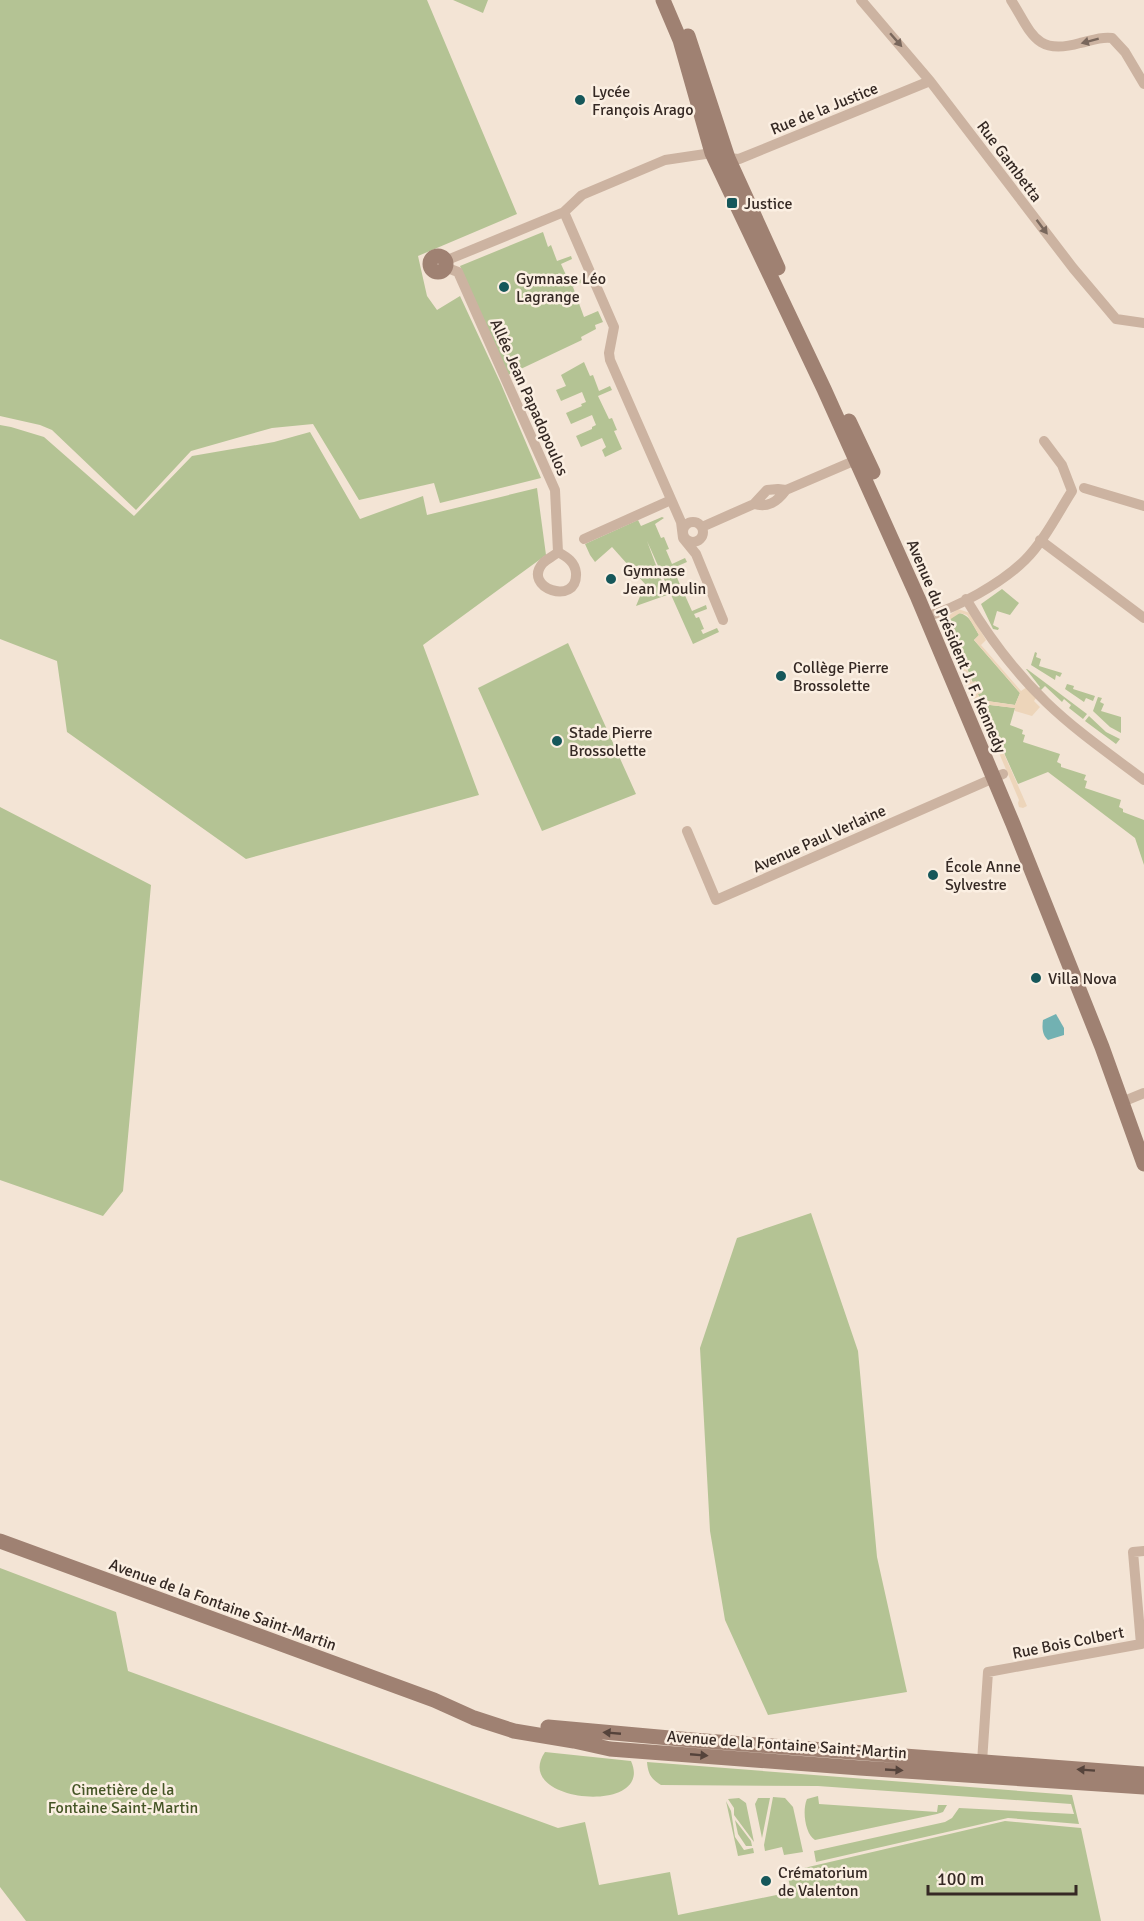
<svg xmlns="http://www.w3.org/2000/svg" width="1144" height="1921" font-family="Signika,sans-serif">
	<rect width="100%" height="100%" fill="#f3e4d5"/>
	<!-- green -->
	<path fill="#b4c394" d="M0,0H427L517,214L418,256L427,296L437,310L460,296L501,384L541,478L440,503L434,483L359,500L313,424L272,428L191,451L136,510L52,430L40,425L0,416Z
		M453,0H488L483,13Z
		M543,232L548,247L551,245L557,261L571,256L572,259L561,264L570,284L584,278L585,281L573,287L584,317L598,311L603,322L595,325L596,329L581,337L582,340L508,375L460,266Z
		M584,362L590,376L593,375L599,391L610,386L612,390L598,396L609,419L612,418L617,430L614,431L622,449L605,457L602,450L606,447L602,438L581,447L576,436L592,429V427L596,425L592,415L571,424L566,413L582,406L581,404L586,402L582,392L561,401L556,390L566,386L561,375Z
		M0,425L11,427L44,437L134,516L192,456L274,442L310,432L360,519L423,496L427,515L537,488L546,555L423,645L479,795L246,859L67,732L57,661L0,639Z
		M662,517L664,518L655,524L661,538L664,537L669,549L666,550L672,564L685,558L687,562L673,568L681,587L696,582L697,585L683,591L692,611L706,605L707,609L694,614L696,618L699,617L704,629L701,630L703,634L717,628L719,632L693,644L647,541L667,595L636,606L645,584L612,547L595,562L590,555L585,544L638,520L641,526Z
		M1002,589L1019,603L1010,615L997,611L993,625L999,628L998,630L993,629L981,604Z
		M957,613C969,613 974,626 979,635L974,640L1020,693L1015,705L980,700L978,694L981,693L973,683L950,625L949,620Z
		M568,643L636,794L542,831L478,688Z
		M1035,652L1037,653L1036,657L1041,659L1039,666L1062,673L1060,677L1056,675L1055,680L1031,665Z
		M1026,669H1027L1087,714L1083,719L1069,708L1071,705L1064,699L1062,702L1045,686L1040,691L1038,689L1040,687Z
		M1067,684L1074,686L1073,689L1095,696L1093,701L1086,698L1084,702L1065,689Z
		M1098,697L1102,698L1100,702L1104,704L1101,711L1121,717V733L1110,727L1093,711Z
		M982,704L1015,708L1010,725L1023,730L1022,734L1025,735L1023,742L1060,754L1057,762L1061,764V767L1086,775L1084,780L1087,781L1085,788L1121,800L1119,807L1123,809V812L1144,820V865L1135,838L1048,772L1018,784Z
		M1089,716L1106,732L1120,739L1116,744L1085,721Z
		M0,807L151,885L123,1191L103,1216L0,1180Z
		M811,1213L858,1351L877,1557L907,1692L768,1715L725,1620L710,1531L700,1348L737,1238Z
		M0,1568L116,1612L128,1671L558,1828L585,1822L599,1885L670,1872L678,1915L791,1892L787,1872L1005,1821L1081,1828L1101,1921H26L0,1887Z
		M545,1752L631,1761C656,1816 510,1803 545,1752Z
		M647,1762L1072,1795L1079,1824L1008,1818L816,1862L814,1851L945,1822L952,1818L959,1808L1074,1814L1071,1804L818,1786L661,1785C651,1779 648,1774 647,1762Z
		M818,1796L819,1804L937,1812L938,1805H947L943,1812L937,1814L815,1840C805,1834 802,1810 807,1799Z
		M773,1797L785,1798L793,1807L803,1852L784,1855L782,1847L765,1851L764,1845Z
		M739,1798L746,1803L754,1842L734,1815V1808L728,1799Z
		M758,1798H770L762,1838L755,1804Z
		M726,1801L731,1811L735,1837L744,1850L753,1848L754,1853L738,1856Z
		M735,1820L751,1841L752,1846H746L738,1834Z"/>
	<!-- plaza -->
	<path fill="#edd5ba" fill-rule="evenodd" d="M958,609L970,613L986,640L981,645L1021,691L1027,687L1036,698L1034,701L1040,707L1032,716L1015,711V708L982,704L1027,806L1023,808L1019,807L1018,803L1019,800L999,753L996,751L943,627L944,619ZM960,613L967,615L979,635L974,640L1020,693L1015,705L980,700L978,694L982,693L976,681L972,682L950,625L949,620Z"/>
	<!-- water -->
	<path fill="#72b1b2" d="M1056,1014L1064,1028V1035L1048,1040C1042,1035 1042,1027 1043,1020Z"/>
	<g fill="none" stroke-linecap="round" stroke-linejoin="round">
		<!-- street -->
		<path stroke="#ccb3a1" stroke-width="10" d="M861,0L930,81L1073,268L1116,319L1144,323
			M1011,0C1032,33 1035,56 1080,43C1090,41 1101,36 1112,38L1125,52L1144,84
			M564,212L614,327L609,353L610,360L681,522L683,538L696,554L723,620
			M445,261L564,212L582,195L665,160L712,153L728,158L739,159L930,81
			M445,267L458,272L555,490L558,552
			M1084,488L1144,506
			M778,489L786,490C777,502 768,508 754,504L767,490Z
			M786,490L856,460
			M683 532a10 10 0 1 1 20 0a10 10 0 1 1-20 0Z
			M702,527L754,504
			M584,539L671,500
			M1040,540L1144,618
			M558,552C567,557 575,562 576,573C578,607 521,588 543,563C547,559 554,556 558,552Z
			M966,599C988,636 1015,672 1046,702C1076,731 1111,755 1144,780
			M925,617C957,608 1002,583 1025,560C1044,541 1058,513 1072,491L1062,465L1044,441
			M687,831L716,900L1003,774
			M1122,1102L1144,1093
			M982,1762L988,1672L1141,1644L1133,1552L1144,1551"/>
		<!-- secondary -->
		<path stroke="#9f8172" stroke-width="15" d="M663,0L680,40L712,153L824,389L918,598L1013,824L1102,1047L1144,1164
			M688,36L728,158L778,268
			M430 264a8 8 0 1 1 16 0a8 8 0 1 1-16 0Z
			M849,421L873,472
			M0,1541L434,1700L474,1718L514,1731L574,1741L610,1749L860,1768L1144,1787
			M548,1727L692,1740L1144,1774"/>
	</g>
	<!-- one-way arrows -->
	<defs><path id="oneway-solid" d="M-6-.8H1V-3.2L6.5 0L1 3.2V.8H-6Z" transform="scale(1.5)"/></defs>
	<g fill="#79675c">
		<use href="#oneway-solid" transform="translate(896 40) rotate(49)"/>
		<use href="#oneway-solid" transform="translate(1090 41) rotate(165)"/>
		<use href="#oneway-solid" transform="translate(1042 227) rotate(53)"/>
	</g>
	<g fill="#55433b">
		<use href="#oneway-solid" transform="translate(612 1733) rotate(-175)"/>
		<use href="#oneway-solid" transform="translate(699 1755) rotate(5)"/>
		<use href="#oneway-solid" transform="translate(894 1770) rotate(3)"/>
		<use href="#oneway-solid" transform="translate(1086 1770) rotate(-176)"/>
	</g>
	<!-- markers -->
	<g fill="#16575a" stroke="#fbefe2" stroke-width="2">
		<circle cx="580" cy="100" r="6"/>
		<rect x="726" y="197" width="12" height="12" rx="3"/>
		<circle cx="504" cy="287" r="6"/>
		<circle cx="611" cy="579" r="6"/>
		<circle cx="781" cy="676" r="6"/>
		<circle cx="557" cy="741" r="6"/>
		<circle cx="933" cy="875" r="6"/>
		<circle cx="1036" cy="978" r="6"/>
		<circle cx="766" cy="1881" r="6"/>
	</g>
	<g text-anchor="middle" stroke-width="5" stroke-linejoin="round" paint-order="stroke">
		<!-- poi labels -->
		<g font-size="16" fill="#352924" stroke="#fbefe2" text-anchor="start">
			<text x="592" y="97">Lycée<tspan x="592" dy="18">François Arago</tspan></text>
			<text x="744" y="209">Justice</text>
			<text x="516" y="284">Gymnase Léo<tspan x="516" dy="18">Lagrange</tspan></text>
			<text x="623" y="576">Gymnase<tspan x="623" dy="18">Jean Moulin</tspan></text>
			<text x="793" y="673">Collège Pierre<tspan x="793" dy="18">Brossolette</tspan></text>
			<text x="569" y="738">Stade Pierre<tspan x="569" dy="18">Brossolette</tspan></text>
			<text x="945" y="872">École Anne<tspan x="945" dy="18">Sylvestre</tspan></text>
			<text x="1048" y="984">Villa Nova</text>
			<text x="778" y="1878">Crématorium<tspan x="778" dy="18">de Valenton</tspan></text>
		</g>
		<!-- street labels -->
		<g font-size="16" fill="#352924" stroke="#fbefe2">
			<text transform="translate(824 108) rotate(-22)" y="6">Rue de la Justice</text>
			<text transform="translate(1010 161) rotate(53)" y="6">Rue Gambetta</text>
			<text transform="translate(530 397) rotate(66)" y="6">Allée Jean Papadopoulos</text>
			<text transform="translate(957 646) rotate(67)" y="6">Avenue du Président J. F. Kennedy</text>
			<text transform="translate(819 838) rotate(-24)" y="6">Avenue Paul Verlaine</text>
			<text transform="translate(223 1604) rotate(20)" y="6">Avenue de la Fontaine Saint-Martin</text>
			<text transform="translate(1068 1642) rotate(-11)" y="6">Rue Bois Colbert</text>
			<text transform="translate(787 1744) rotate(4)" y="6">Avenue de la Fontaine Saint-Martin</text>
		</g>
		<!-- park labels -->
		<g font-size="16" fill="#455526" stroke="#fbefe2">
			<text x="123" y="1795">Cimetière de la<tspan x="123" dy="18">Fontaine Saint-Martin</tspan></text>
		</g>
	</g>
	<!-- scale -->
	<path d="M928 1885v9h148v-9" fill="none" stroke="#352924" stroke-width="3"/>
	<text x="937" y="1885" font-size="18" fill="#352924" stroke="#fbefe2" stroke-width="4.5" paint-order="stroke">100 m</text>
</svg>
